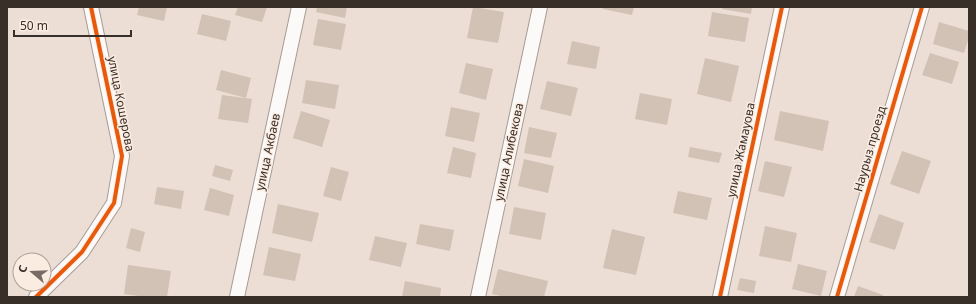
<svg xmlns="http://www.w3.org/2000/svg" width="976" height="304" font-family="'Noto Sans',sans-serif">
	<rect width="100%" height="100%" fill="#ecded5"/>
	<!-- building -->
	<path fill="#d1c2b5" d="M139,7H167L164,21L137,15Z
		M238,7H267L262,22L235,15Z
		M317,7H347L345,18L316,12Z
		M473,7L504,12L498,43L467,38Z
		M603,7H634L632,15L603,9Z
		M722,7H752L751,14L722,9Z
		M712,12L749,18L745,42L708,36Z
		M202,14L231,21L226,41L197,34Z
		M318,19L346,24L341,50L313,45Z
		M939,22L969,31V37L964,53L933,44Z
		M572,41L600,47L596,69L567,64Z
		M930,53L959,62L952,84L922,75Z
		M705,58L739,66L731,102L697,94Z
		M466,63L493,69L486,100L459,93Z
		M221,70L251,78L246,98L216,90Z
		M306,80L339,85L335,109L302,103Z
		M547,81L578,88L571,116L540,109Z
		M640,93L672,99L667,125L635,119Z
		M222,95L252,99L248,123L218,119Z
		M451,107L480,113L474,142L445,136Z
		M301,111L330,120L322,147L293,138Z
		M780,111L829,121L823,151L774,140Z
		M529,127L557,133L551,158L524,153Z
		M453,147L476,153L471,178L447,173Z
		M690,147L722,153L719,163L688,157Z
		M902,151L931,161L919,194L890,184Z
		M524,159L554,166L548,193L518,186Z
		M765,161L792,167L784,197L758,191Z
		M215,165L233,170L230,181L212,176Z
		M331,167L349,172L341,201L323,196Z
		M157,187L184,191L181,209L154,204Z
		M210,188L234,195L229,216L204,210Z
		M678,191L712,198L707,220L673,213Z
		M278,204L319,213L312,242L272,233Z
		M514,207L546,213L541,240L509,234Z
		M879,214L904,223L895,250L869,242Z
		M420,224L454,230L450,251L416,244Z
		M765,226L797,233L791,262L759,256Z
		M131,228L145,232L140,252L126,248Z
		M612,229L645,237L636,275L603,268Z
		M375,236L407,243L401,267L369,260Z
		M269,247L301,254L295,281L263,275Z
		M798,264L827,271L821,296L792,289Z
		M128,265L171,271L167,297H146L124,294Z
		M498,269L548,281L544,297H505L492,294Z
		M740,278L756,281L754,293L737,290Z
		M405,281L441,288L440,297H402Z
		M858,286L883,295L882,297H854Z"/>
	<g fill="none" stroke-linecap="round" stroke-linejoin="round">
		<!-- street casing -->
		<g stroke="#a69b95" stroke-width="16">
			<path id="street" d="M36,297L82,252L114,203L122,156L91,7
				M237,297L299,7
				M478,297L540,7
				M720,297L782,7
				M837,297L922,7"/>
		</g>
		<!-- street -->
		<use href="#street" stroke="#fcfaf9" stroke-width="14"/>
		<!-- cycleway casing -->
		<g stroke="#fbece2" stroke-width="6">
			<path id="cycleway" d="M36,297L82,252L114,203L122,156L91,7
				M720,297L782,7
				M837,297L922,7"/>
		</g>
		<!-- cycleway -->
		<use href="#cycleway" stroke="#e8590c" stroke-width="4"/>
	</g>
	<g text-anchor="middle" stroke-width="3" stroke-linejoin="round" paint-order="stroke">
		<!-- street labels -->
		<g font-size="12" fill="#382f28" stroke="#fbece2">
			<text transform="translate(121 104) rotate(79)" y="4">улица Кошерова</text>
			<text transform="translate(870 149) rotate(-74)" y="4">Наурыз проезд</text>
			<text transform="translate(741 150) rotate(-78)" y="4">улица Жамауова</text>
			<text transform="translate(268 152) rotate(-78)" y="4">улица Акбаев</text>
			<text transform="translate(509 152) rotate(-78)" y="4">улица Алибекова</text>
		</g>
	</g>
	<!-- border -->
	<rect width="976" height="304" fill="none" stroke="#382f28" stroke-width="16"/>
	<!-- north arrow -->
	<g transform="translate(32 272) rotate(289)"><circle r="19" fill="#fbece2" stroke="#ada098"/>
	<path d="M0-3L7 15L0 10L-7 15Z" fill="#776c65"/>
	<text y="-6" font-size="11" font-weight="bold" text-anchor="middle" fill="#382f28">С</text>
	</g>
	<!-- scale -->
	<path d="M14 30v6h117v-6" fill="none" stroke="#382f28" stroke-width="2"/>
	<text x="20" y="30" font-size="12" fill="#382f28" stroke="#fbece2" stroke-width="3" paint-order="stroke">50 m</text>
</svg>
